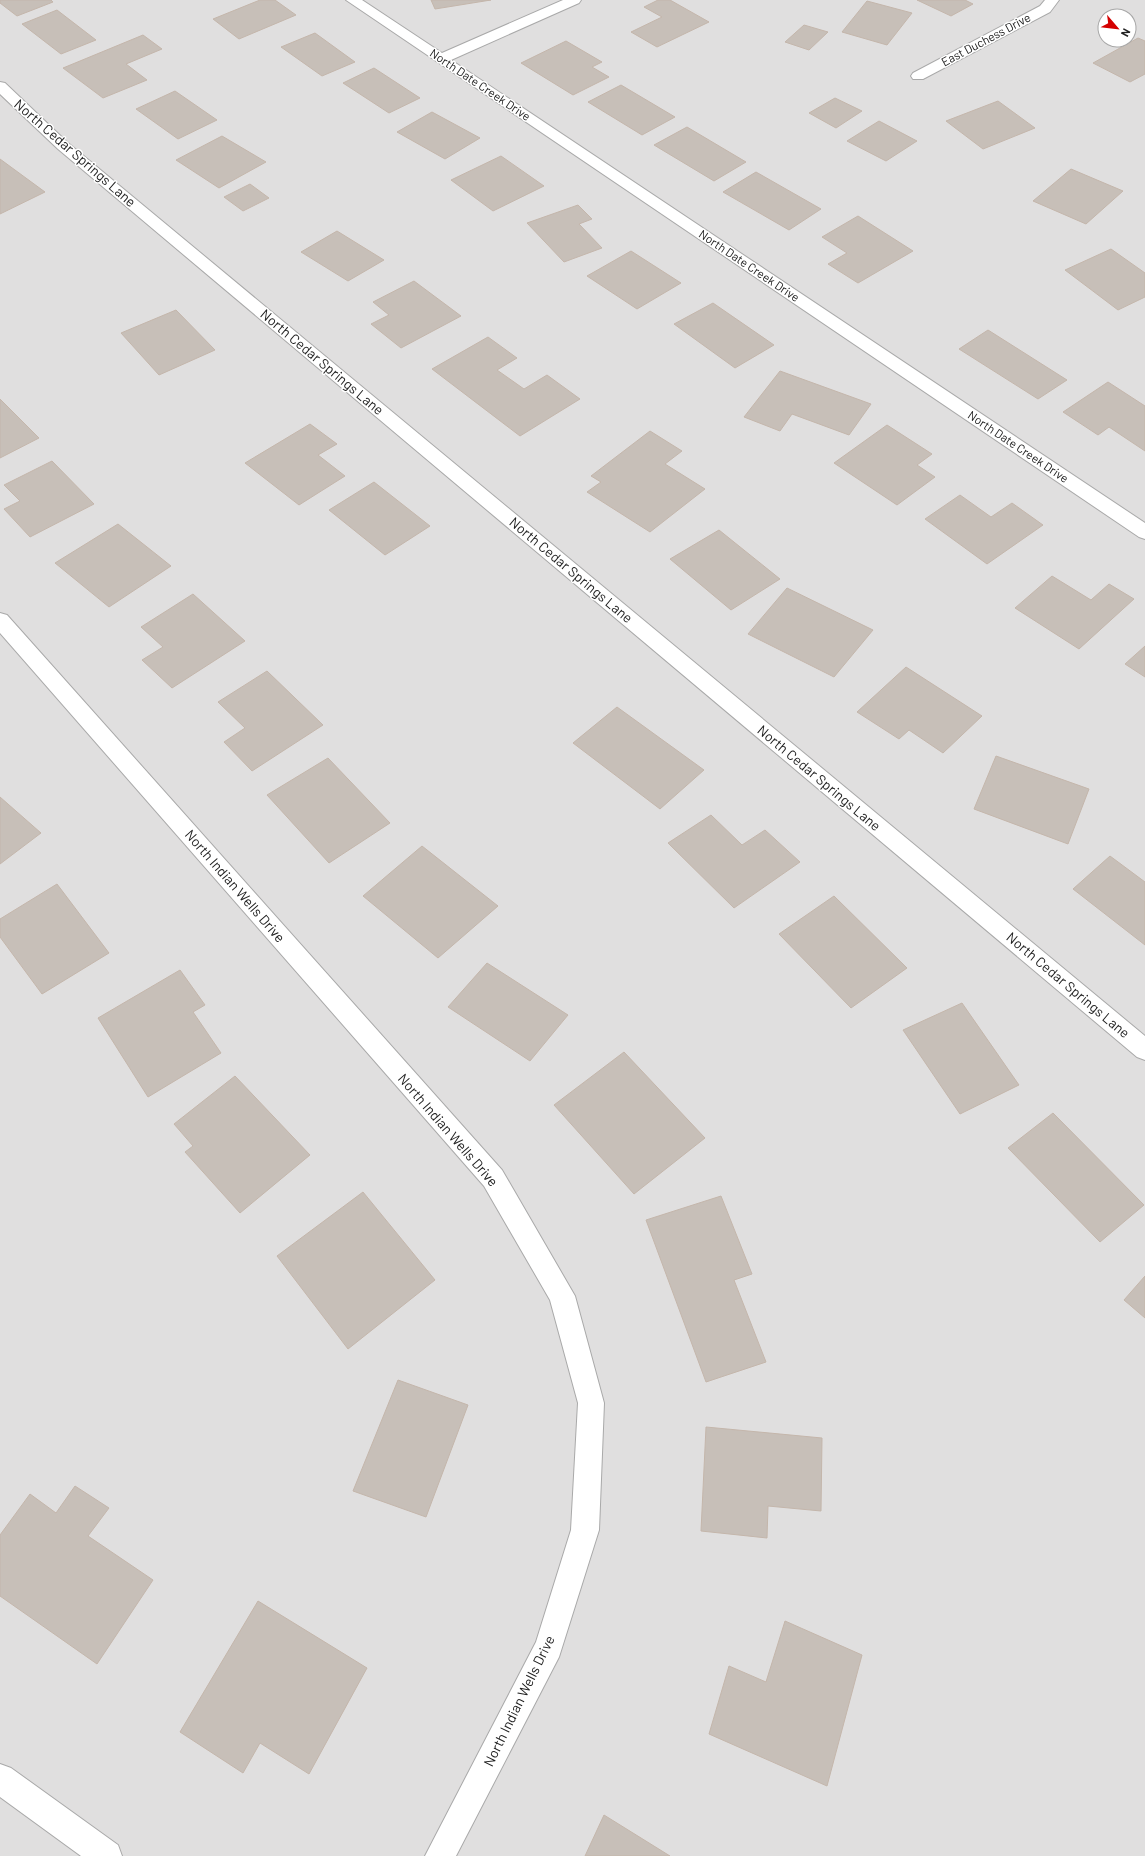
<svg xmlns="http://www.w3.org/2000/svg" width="1145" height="1856" font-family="Barlow,sans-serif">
	<rect width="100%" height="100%" fill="#f2efe9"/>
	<!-- residential -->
	<path fill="#e0dfdf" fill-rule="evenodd" d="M0,0H1145V1856H0ZM1105,16H1129V40H1105Z"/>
	<!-- building -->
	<path fill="#c7bfb8" stroke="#c4b6ab" d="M0,0H51L53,2L17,16L0,3Z
		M260,0H275L296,15L239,39L213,19Z
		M431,0H491L435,9Z
		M658,0H670L709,22L657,47L631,32L662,17L644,7Z
		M917,0H965L973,4L951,16Z
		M867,1L912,13L887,45L842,32Z
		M57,10L96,40L61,54L22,24Z
		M804,25L828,32L809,50L785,42Z
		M315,33L355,62L322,76L281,47Z
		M143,35L162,49L126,64L147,80L103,98L63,68Z
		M1138,38L1145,41V74L1130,82L1093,63Z
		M566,41L602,62L592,67L609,77L573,95L521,63Z
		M374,68L420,98L389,113L343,83Z
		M621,85L675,117L642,135L588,102Z
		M175,91L217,120L178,139L136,109Z
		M835,98L862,111L836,128L809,113Z
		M998,101L1035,128L983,149L946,121Z
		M432,112L480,138L445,159L397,132Z
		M879,121L917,141L886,161L847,141Z
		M687,127L746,162L714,181L654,145Z
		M222,136L266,162L219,188L176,160Z
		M501,156L544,186L493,211L451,180Z
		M0,159L45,192L0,214Z
		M1071,169L1123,191L1086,224L1033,201Z
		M756,172L821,209L789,230L723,192Z
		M250,184L269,198L243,211L224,197Z
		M578,205L592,219L579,224L602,248L564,262L527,223Z
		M858,216L913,251L858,283L828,264L847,253L822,237Z
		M337,231L384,260L348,281L301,252Z
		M1111,249L1145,273V297L1118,310L1065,270Z
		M631,251L681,283L637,309L587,276Z
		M414,281L461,316L401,348L371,324L389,315L373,302Z
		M713,303L774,345L735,368L674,324Z
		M176,310L215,350L159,375L121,333Z
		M988,330L1067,380L1038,399L959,349Z
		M488,337L517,358L497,370L524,389L547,375L580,399L520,436L432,369Z
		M780,371L871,404L849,435L792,414L780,431L744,417Z
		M1108,382L1145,406V451L1109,427L1098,435L1063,412Z
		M0,399L39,438L0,458Z
		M310,424L337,444L318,455L345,476L299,505L245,463Z
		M887,425L932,454L917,465L935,477L897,505L834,463Z
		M650,431L682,451L665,464L705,489L650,532L587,492L601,482L591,476Z
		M52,461L94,504L30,537L4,509L20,501L4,485Z
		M374,482L430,526L385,555L329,510Z
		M960,495L991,517L1012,503L1043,525L987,564L925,519Z
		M118,524L171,566L109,607L55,563Z
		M719,530L780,579L731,610L670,559Z
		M1052,576L1091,600L1109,584L1134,599L1079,649L1015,608Z
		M787,588L873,630L834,677L748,634Z
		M193,594L245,641L172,688L142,660L163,647L141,627Z
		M1145,646V677L1125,664Z
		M906,667L982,716L943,753L909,730L899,739L857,712Z
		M267,671L323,725L252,771L224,742L245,728L218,702Z
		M617,707L704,770L660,809L573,743Z
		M996,756L1089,789L1068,844L974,809Z
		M328,758L390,823L329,863L267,795Z
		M0,797L41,833L0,864Z
		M711,815L742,845L765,830L800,862L734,908L668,843Z
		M422,846L498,906L438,958L363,896Z
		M1110,856L1145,882V945L1073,889Z
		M57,884L109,953L42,994L0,937V919Z
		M834,896L907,968L851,1008L779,934Z
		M487,963L568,1015L530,1061L448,1007Z
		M180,970L205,1005L193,1012L221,1053L148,1097L98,1018Z
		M962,1003L1019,1085L960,1114L903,1030Z
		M624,1052L705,1138L634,1194L554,1105Z
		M235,1076L310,1155L240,1213L185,1152L193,1146L174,1124Z
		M1053,1113L1144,1205L1100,1242L1008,1148Z
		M363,1192L435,1280L348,1349L277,1256Z
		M721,1196L752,1274L734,1280L766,1362L706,1382L646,1220Z
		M1145,1276V1318L1124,1300Z
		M398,1380L468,1405L426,1517L353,1491Z
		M706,1427L822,1438L821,1511L768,1506L767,1538L701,1531Z
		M75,1486L109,1508L88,1536L153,1580L97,1664L0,1596V1535L30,1494L56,1513Z
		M258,1601L367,1668L309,1774L260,1743L243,1773L180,1732Z
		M785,1621L862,1655L827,1786L709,1734L729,1666L766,1682Z
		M604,1815L670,1856H585Z"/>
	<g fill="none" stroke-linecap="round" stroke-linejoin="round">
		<!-- street casing -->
		<g stroke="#a9a9a9" stroke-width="2">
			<path id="street" d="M346,0H362L442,53L563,0H581L579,3L451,60L1145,523V539L1139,537Z
				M1045,0H1059L1050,12L923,79H913L911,76L913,73L1040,6Z
				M0,82L5,83L68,143L1145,1036V1060L1137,1057L58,149L0,94Z
				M0,613L7,615L502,1170L575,1296L604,1403L599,1530L559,1657L456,1856H425L536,1642L571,1530L578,1403L550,1300L484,1186L0,633Z
				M0,1764L11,1768L118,1845L122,1856H81L0,1797Z"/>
		</g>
		<!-- street -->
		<use href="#street" fill="#fff" fill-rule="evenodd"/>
	</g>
	<g text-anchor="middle" stroke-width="3" stroke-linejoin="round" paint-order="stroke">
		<!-- far-street labels -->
		<g font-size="12" fill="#222" stroke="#fff">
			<text transform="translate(986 40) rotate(-28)" y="4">East Duchess Drive</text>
			<text transform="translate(480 85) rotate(34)" y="4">North Date Creek Drive</text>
			<text transform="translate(749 266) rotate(34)" y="4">North Date Creek Drive</text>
			<text transform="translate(1018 447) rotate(34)" y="4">North Date Creek Drive</text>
		</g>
		<!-- street labels -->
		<g font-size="14" fill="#222" stroke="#fff">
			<text transform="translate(75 153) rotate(41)" y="5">North Cedar Springs Lane</text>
			<text transform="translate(322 362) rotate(40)" y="5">North Cedar Springs Lane</text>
			<text transform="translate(571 570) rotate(40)" y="5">North Cedar Springs Lane</text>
			<text transform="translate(819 778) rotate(40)" y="5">North Cedar Springs Lane</text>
			<text transform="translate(235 886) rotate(49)" y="5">North Indian Wells Drive</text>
			<text transform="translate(1068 985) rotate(40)" y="5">North Cedar Springs Lane</text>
			<text transform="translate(448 1130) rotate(49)" y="5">North Indian Wells Drive</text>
			<text transform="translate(519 1701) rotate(-64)" y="5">North Indian Wells Drive</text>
		</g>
	</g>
	<!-- north arrow -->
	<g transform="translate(1117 28) rotate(118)"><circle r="19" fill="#ffffff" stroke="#a7a7a7"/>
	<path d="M0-3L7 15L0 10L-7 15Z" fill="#d40000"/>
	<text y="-6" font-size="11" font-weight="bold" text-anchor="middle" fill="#222222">N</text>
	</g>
</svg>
